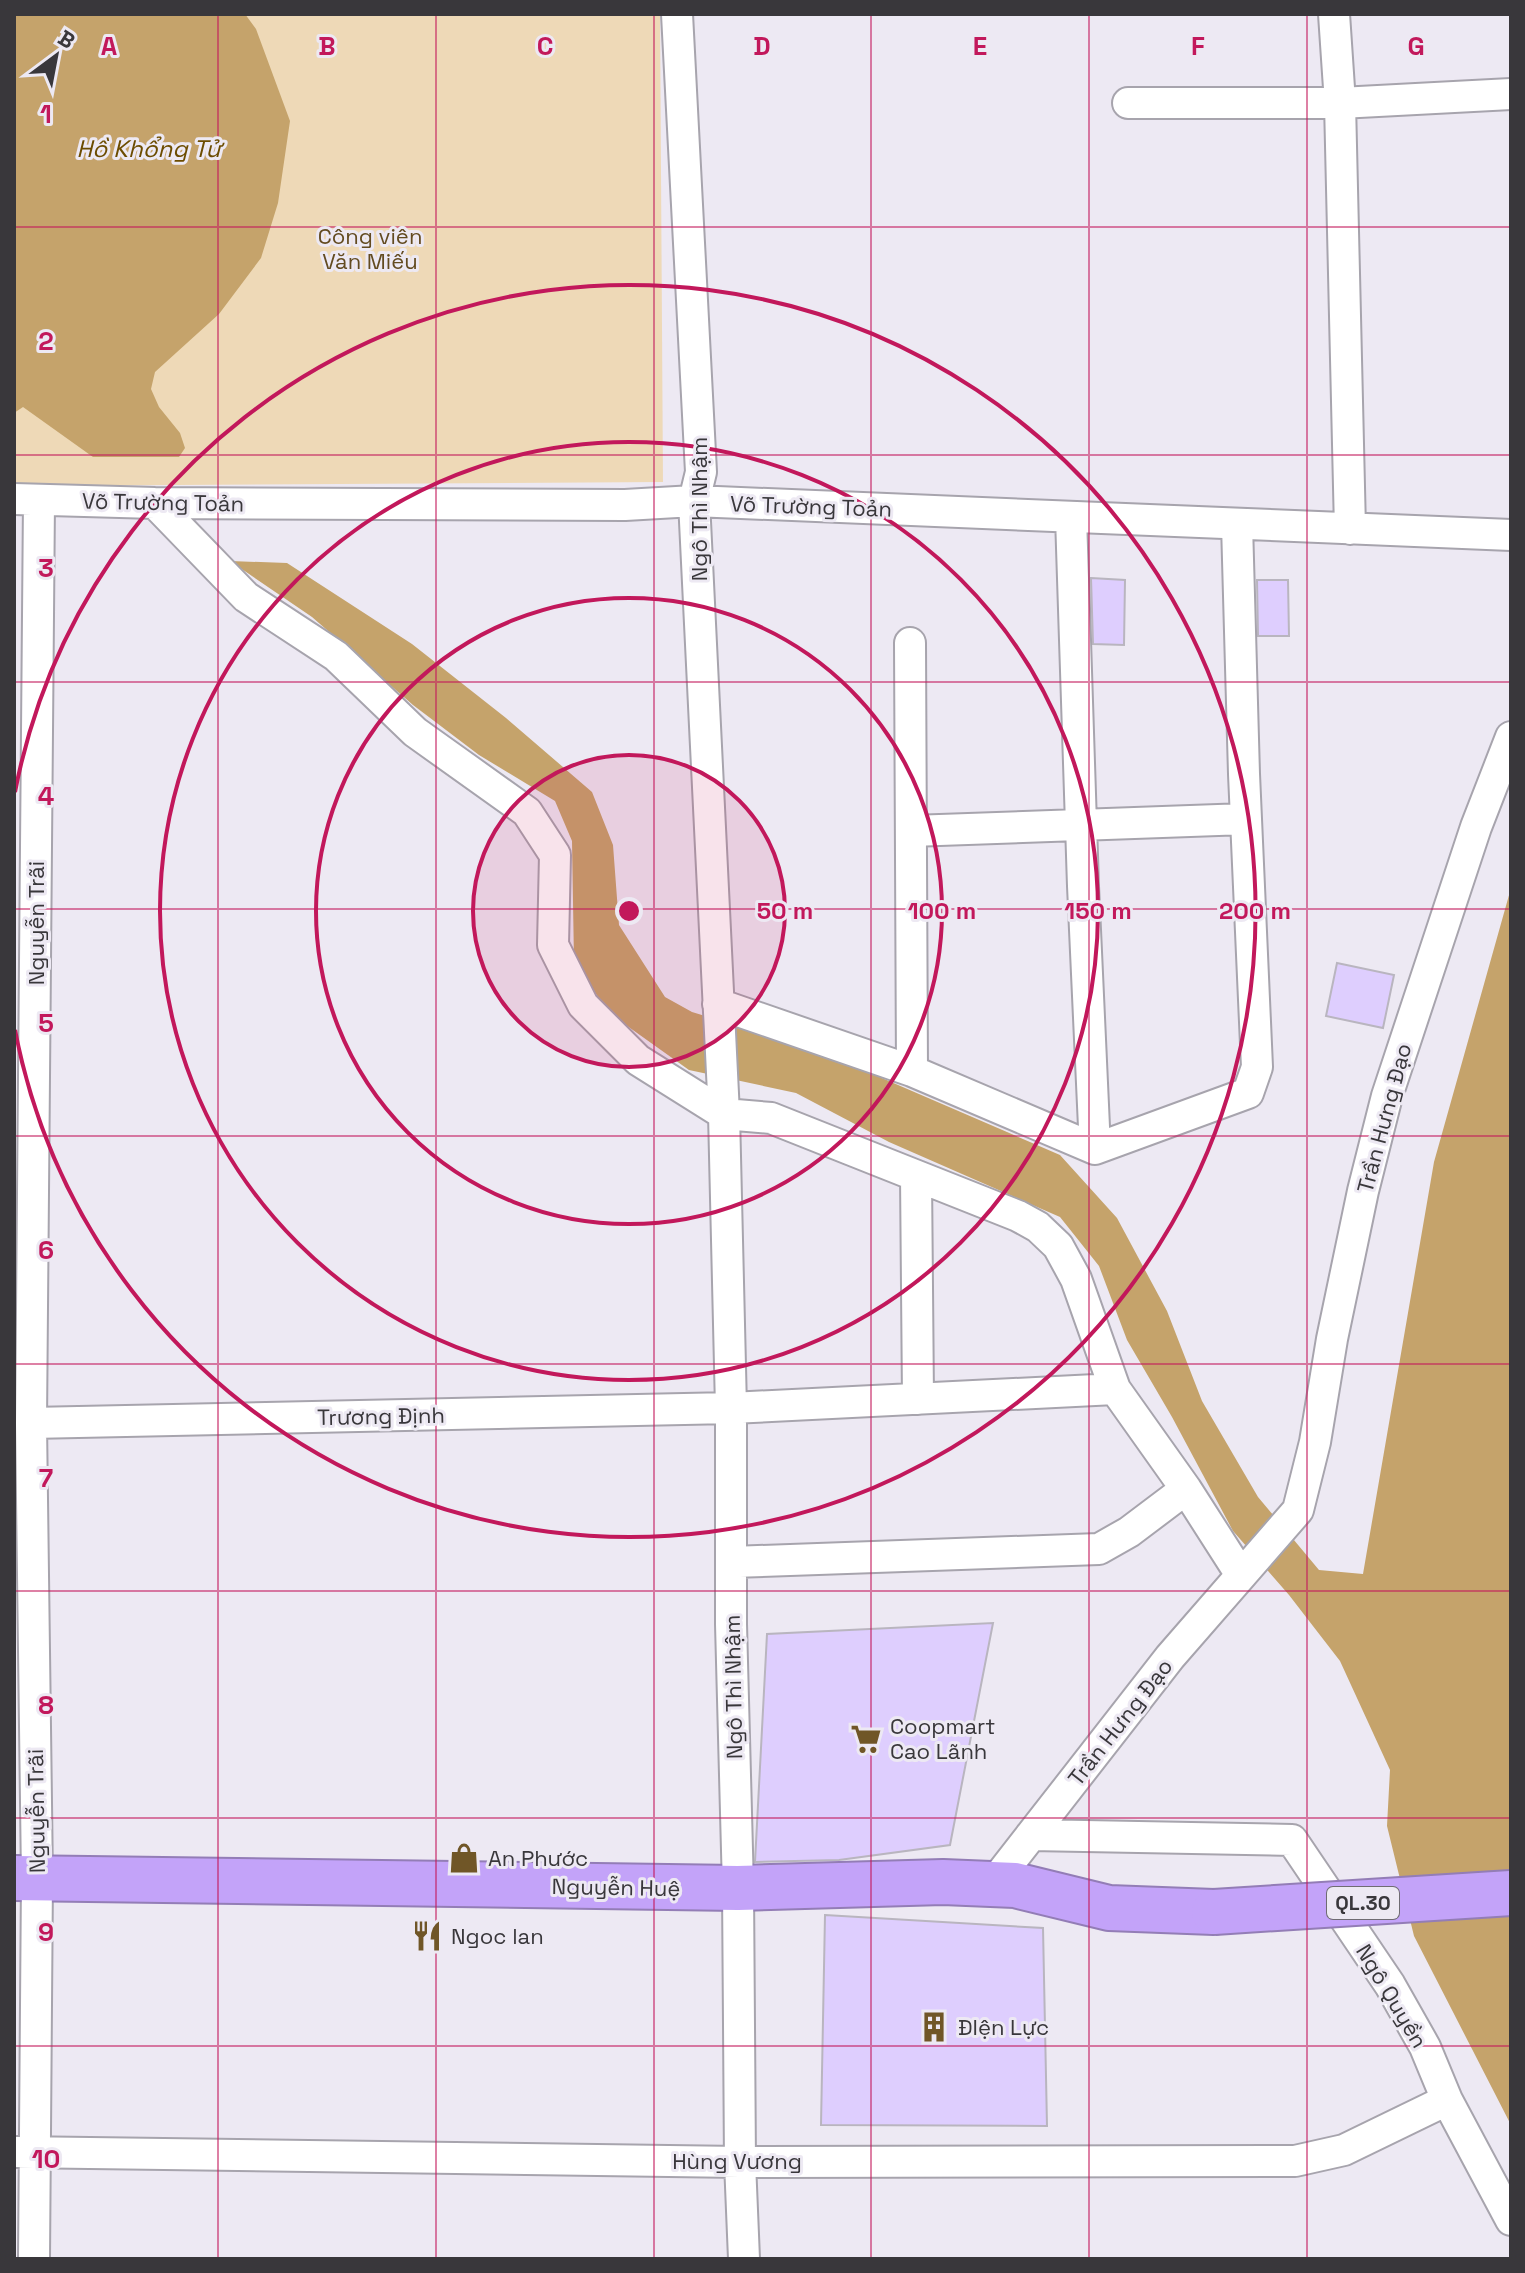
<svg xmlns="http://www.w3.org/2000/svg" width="1525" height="2273" font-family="'Space Grotesk',sans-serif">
	<rect width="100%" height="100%" fill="#ede9f3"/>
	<!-- green -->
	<path fill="#eed9b7" d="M14,14H660L663,482L14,486Z"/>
	<!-- water -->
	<path fill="#c5a36b" d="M14,14H245L256,29L290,121L278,203L261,258L219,314L155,372L151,389L159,407L180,433L185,448L179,457H93L23,407L14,413Z
		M230,561L287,563L412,644L506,718L592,792L613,845L619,925L665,997L692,1012L817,1050L1060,1155L1117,1218L1167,1311L1202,1401L1258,1497L1319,1570L1363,1574L1434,1162L1511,888V2125L1414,1936L1387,1826L1390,1770L1340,1661L1289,1595L1233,1531L1172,1417L1127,1340L1099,1266L1060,1217L889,1142L796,1093L689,1070L609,1013L574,962L572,841L555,801L479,755L413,705L312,617Z"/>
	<!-- building -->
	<path fill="#decefe" stroke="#b9b5bf" stroke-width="2" d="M1091,578L1125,580L1124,645L1093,644Z
		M1257,580H1288L1289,636H1258Z
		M1337,963L1394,975L1383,1028L1326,1016Z
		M993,1623L950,1845L839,1860L755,1862L767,1634Z
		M825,1915L1043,1928L1047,2126L821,2125Z"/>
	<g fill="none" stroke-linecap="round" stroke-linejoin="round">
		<!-- minor casing -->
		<g stroke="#a7a4ad" stroke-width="34">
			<path id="minor" d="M677,14L701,472L694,501L724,1114L731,1408V1624L738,1888L740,2162L744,2259
				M1334,14L1340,103L1350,529
				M1128,103H1340L1511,94
				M14,499L155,503L625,505L694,501L1511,535
				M155,503L246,597L336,656L415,732L527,812L555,855L553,945L583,1005L638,1060L724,1114L771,1118L1018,1216L1038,1227L1058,1246L1076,1279L1115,1389L1186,1489L1241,1575
				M1071,517L1083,886L1095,1149
				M910,643L912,1071
				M911,831L1246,819
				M718,1004L912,1071L1095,1149L1248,1093L1257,1067L1244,774L1237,524
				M916,1176L918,1399
				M31,1423L731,1408L1115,1389
				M732,1562L1099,1549L1129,1532L1186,1489
				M1031,1835L1292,1840L1390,1985L1425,2047L1447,2100L1511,2220
				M993,1884L1170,1657L1298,1510L1315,1442L1332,1339L1363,1191L1387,1096L1476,827L1511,737
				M16,2152L740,2162L1295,2161L1344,2150L1447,2100
				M34,2259L37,1878L31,1423L39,500"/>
		</g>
		<!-- highway casing -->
		<g stroke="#937db6" stroke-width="48">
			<path id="highway" d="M14,1878L738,1888L943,1882L1015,1885L1109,1908L1214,1912"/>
		</g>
		<!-- minor -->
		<use href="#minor" stroke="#fff" stroke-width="30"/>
		<!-- highway -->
		<use href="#highway" stroke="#c3a3f9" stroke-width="44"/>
		<!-- highway-bridge casing -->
		<g stroke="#937db6" stroke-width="48" stroke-linecap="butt">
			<path id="highway-bridge" d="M1214,1912L1511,1893"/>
		</g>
		<!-- highway-bridge -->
		<use href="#highway-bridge" stroke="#c3a3f9" stroke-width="44"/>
	</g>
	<!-- grid -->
	<path fill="none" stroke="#c2185b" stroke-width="2" stroke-opacity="0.55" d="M218,14V2259M436,14V2259M654,14V2259M871,14V2259M1089,14V2259M1307,14V2259M14,227H1511M14,455H1511M14,682H1511M14,909H1511M14,1136H1511M14,1364H1511M14,1591H1511M14,1818H1511M14,2046H1511"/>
	<!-- distance rings -->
	<circle cx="629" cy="911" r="156" fill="#c2185b" fill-opacity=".12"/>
	<g fill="none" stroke="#c2185b" stroke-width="4">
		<circle cx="629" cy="911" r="156"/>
		<circle cx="629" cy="911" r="313"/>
		<circle cx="629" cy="911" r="469"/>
		<path d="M15 792A626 626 0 1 1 15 1030"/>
	</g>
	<!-- icons -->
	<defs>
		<g id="supermarket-bare" transform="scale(2.4)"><path d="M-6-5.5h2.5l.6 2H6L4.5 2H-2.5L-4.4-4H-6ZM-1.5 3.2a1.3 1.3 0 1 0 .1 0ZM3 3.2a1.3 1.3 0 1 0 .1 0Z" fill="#705627" stroke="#ede9f3" stroke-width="2.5" paint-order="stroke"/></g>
		<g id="shop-bare" transform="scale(2.4)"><path d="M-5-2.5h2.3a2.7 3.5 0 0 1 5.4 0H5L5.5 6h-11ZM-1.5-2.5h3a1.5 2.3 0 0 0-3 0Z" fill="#705627" stroke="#ede9f3" stroke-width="2.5" paint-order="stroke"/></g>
		<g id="restaurant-bare" transform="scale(2.4)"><path d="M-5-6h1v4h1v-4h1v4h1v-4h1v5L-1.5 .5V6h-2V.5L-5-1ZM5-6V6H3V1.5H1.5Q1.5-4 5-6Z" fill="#705627" stroke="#ede9f3" stroke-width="2.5" paint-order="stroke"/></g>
		<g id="building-bare" transform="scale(2.4)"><path d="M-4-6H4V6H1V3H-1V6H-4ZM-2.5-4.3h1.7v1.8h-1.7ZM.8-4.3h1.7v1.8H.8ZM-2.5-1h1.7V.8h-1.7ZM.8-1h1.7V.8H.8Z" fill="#705627" stroke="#ede9f3" stroke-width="2.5" paint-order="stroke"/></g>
	</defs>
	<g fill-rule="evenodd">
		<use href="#supermarket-bare" x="866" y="1739"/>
		<use href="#shop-bare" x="464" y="1858"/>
		<use href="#restaurant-bare" x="427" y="1936"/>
		<use href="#building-bare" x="934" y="2027"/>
	</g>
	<g text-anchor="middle" stroke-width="6" stroke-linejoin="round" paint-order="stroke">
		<!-- shield labels -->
		<rect fill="#ede9f3" stroke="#6f6c72" stroke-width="2" x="1327" y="1887" width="72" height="32" rx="6"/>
		<g font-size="20" font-weight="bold" fill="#39373b">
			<text x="1363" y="1910">QL.30</text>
		</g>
		<!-- park labels -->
		<g font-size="22" fill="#634b20" stroke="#ede9f3">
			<text x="370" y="244">Công viên<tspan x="370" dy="25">Văn Miếu</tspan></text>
		</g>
		<!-- street labels -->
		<g font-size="22" fill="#39373b" stroke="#ede9f3">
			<text transform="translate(163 502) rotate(1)" y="8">Võ Trường Toản</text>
			<text transform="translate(811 506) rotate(2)" y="8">Võ Trường Toản</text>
			<text transform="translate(699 509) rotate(-90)" y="8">Ngô Thì Nhậm</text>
			<text transform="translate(36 923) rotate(-90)" y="8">Nguyễn Trãi</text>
			<text transform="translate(1384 1118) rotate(-75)" y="8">Trần Hưng Đạo</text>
			<text transform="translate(381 1416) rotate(-1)" y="8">Trương Định</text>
			<text transform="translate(733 1687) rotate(-91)" y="8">Ngô Thì Nhậm</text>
			<text transform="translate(1120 1722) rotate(-52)" y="8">Trần Hưng Đạo</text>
			<text transform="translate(36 1811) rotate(-91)" y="8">Nguyễn Trãi</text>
			<text transform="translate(616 1887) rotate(1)" y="8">Nguyễn Huệ</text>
			<text transform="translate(1392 1996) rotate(59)" y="8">Ngô Quyền</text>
			<text x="737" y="2169">Hùng Vương</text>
		</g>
		<!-- poi labels -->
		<g font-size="22" fill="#39373b" stroke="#ede9f3" text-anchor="start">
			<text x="890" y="1734">Coopmart<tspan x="890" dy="25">Cao Lãnh</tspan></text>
			<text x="488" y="1866">An Phước</text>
			<text x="451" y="1944">Ngoc lan</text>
			<text x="958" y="2035">ĐIện Lực</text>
		</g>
		<!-- water labels -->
		<g font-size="24" font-style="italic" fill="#6c4c00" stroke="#ede9f3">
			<text x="149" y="157">Hồ Khổng Tử</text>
		</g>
	</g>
	<g font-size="26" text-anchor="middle" font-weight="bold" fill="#c2185b" stroke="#ede9f3" stroke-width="6" stroke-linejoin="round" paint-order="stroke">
		<text x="109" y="55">A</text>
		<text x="327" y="55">B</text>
		<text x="545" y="55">C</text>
		<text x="762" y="55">D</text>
		<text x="980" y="55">E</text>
		<text x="1198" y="55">F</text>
		<text x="1416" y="55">G</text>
		<text x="46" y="123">1</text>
		<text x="46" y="350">2</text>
		<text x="46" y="577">3</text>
		<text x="46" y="805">4</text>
		<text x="46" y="1032">5</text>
		<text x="46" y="1259">6</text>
		<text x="46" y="1487">7</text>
		<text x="46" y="1714">8</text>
		<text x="46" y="1941">9</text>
		<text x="46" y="2168">10</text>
	</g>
	<circle cx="629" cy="911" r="12" fill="#c2185b" stroke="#ede9f3" stroke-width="4"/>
	<g font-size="24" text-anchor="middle" font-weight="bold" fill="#c2185b" stroke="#ede9f3" stroke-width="6" stroke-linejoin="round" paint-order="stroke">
		<text x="785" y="919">50 m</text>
		<text x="942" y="919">100 m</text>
		<text x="1098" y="919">150 m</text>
		<text x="1255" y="919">200 m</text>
	</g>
	<!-- border -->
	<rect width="1525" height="2273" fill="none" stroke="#39373b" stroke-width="32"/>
	<!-- north arrow -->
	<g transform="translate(56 56) rotate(32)" stroke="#ede9f3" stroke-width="6" paint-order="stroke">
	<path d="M0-6L14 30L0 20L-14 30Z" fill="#39373b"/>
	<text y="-12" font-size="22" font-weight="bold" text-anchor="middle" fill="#39373b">B</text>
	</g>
</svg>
